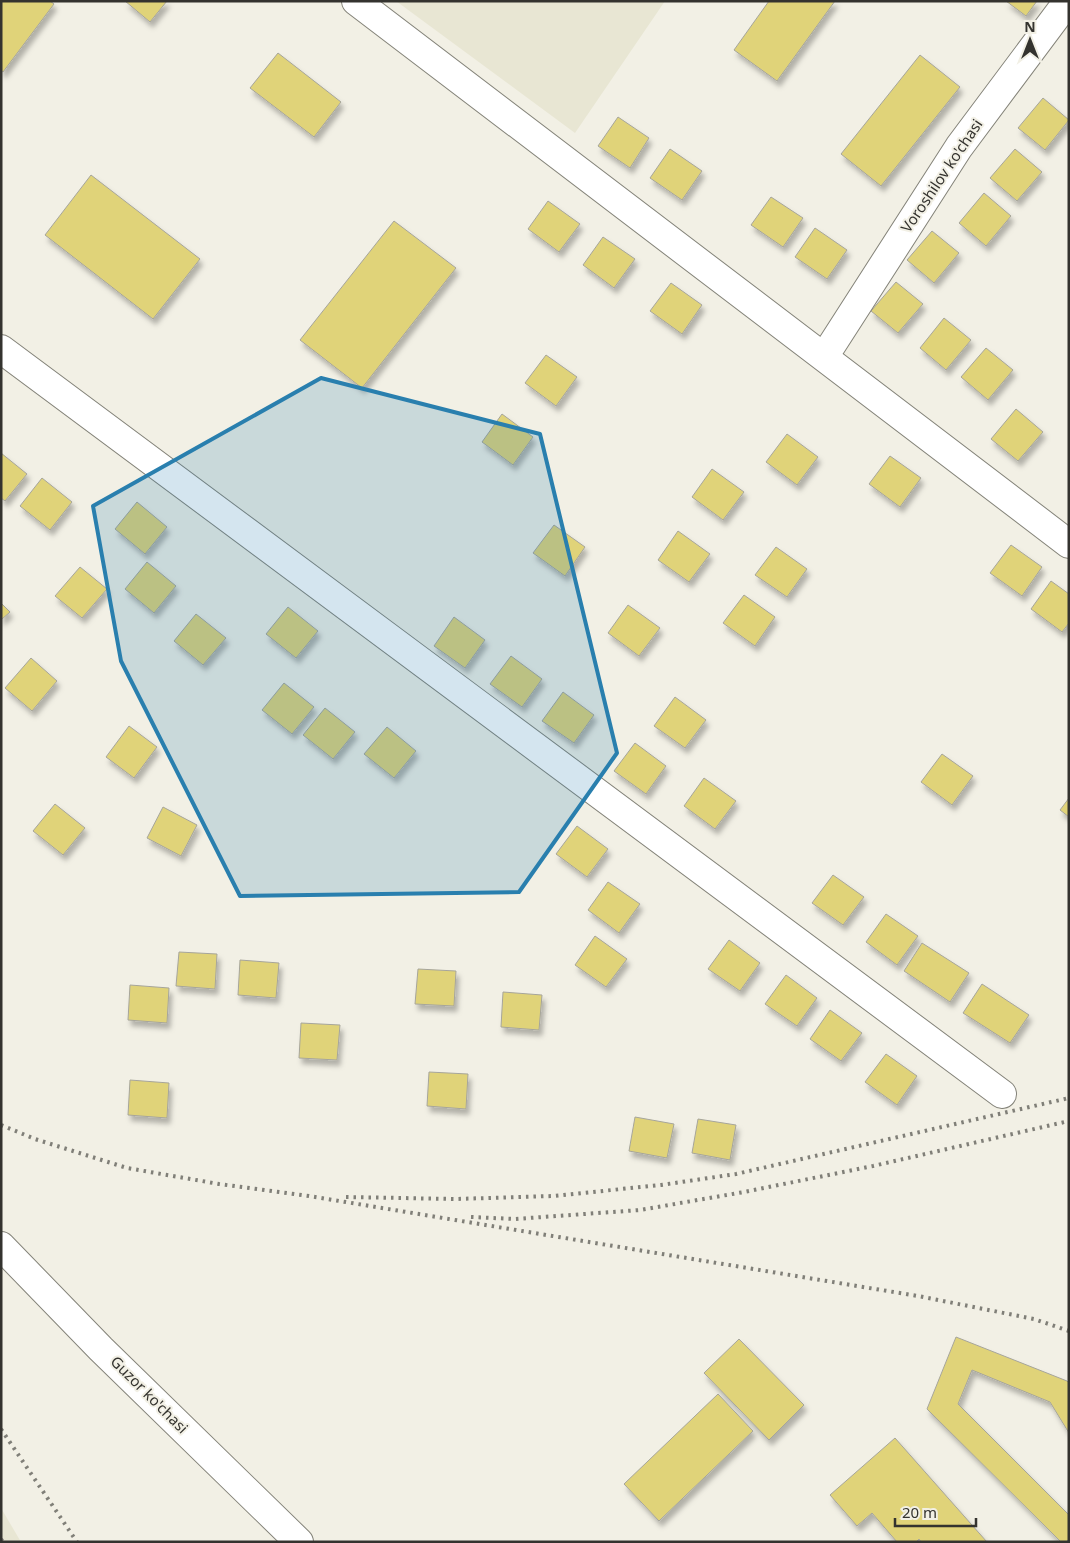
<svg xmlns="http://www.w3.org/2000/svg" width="1070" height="1543" font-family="'Noto Sans',sans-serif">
	<defs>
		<filter id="shadow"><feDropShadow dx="3" dy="5.5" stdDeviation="2.5" flood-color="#0004"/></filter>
	</defs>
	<rect width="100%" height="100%" fill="#f2f0e5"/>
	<!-- built -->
	<path fill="#e8e6d3" d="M396,1H665L575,133Z
		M1,1508L21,1542H1Z"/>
	<!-- building -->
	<path fill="#e0d379" stroke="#a6a59b" filter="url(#shadow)" d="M1,1H50L54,4L3,72L1,71Z
		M125,1H167L150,22Z
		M769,1H835L777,81L734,50Z
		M1006,1H1037L1026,16Z
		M278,53L341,102L314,137L250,88Z
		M920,55L960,87L881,186L841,154Z
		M1043,98L1069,120L1045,150L1018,128Z
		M618,117L649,138L630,168L598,146Z
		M670,149L702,171L682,200L650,178Z
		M1015,149L1042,172L1017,201L990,178Z
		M91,175L200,259L153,319L45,235Z
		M984,193L1011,216L986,246L959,223Z
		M771,197L803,218L783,247L751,225Z
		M548,201L580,224L559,252L528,229Z
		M394,221L456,268L362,388L300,340Z
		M815,228L847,250L827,279L795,257Z
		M932,231L959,253L934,283L907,260Z
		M603,237L635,259L614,288L583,265Z
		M896,282L923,304L898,333L871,311Z
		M671,283L702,305L682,334L650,311Z
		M944,318L971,340L946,370L920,348Z
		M986,348L1013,370L988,400L961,377Z
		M546,355L577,377L556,406L525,383Z
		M1016,409L1043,432L1018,461L991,439Z
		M502,414L533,437L513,465L482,442Z
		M787,434L818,457L797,485L766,462Z
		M1,453L27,474L5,501L1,498Z
		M890,456L921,478L900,507L869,484Z
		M712,469L744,492L723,520L692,497Z
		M42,478L72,502L50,530L20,506Z
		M137,502L167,527L145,554L115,529Z
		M554,525L585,547L565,576L533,553Z
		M678,531L710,554L689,582L658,560Z
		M1011,545L1042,567L1022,596L990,573Z
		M776,547L807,569L787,597L755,575Z
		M147,562L176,586L154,613L125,589Z
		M80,567L107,589L82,618L55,596Z
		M1051,581L1069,594V623L1062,632L1031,609Z
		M744,595L775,617L755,646L723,623Z
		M1,603L10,612L1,620Z
		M628,605L660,628L639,656L608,633Z
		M288,607L318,631L296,658L266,634Z
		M196,614L226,638L203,665L174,641Z
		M454,617L485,640L465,668L434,646Z
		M511,656L542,679L522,707L490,684Z
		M31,658L57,681L32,711L5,688Z
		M284,683L314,707L292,734L262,710Z
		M563,692L594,715L574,743L542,721Z
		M675,697L706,720L685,748L654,726Z
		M325,708L355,732L333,759L303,735Z
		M129,726L157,747L134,778L106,757Z
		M387,727L416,751L394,778L364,754Z
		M635,743L666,766L646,794L614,771Z
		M942,754L973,776L952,805L921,782Z
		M704,778L736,801L715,829L684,806Z
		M1069,798V817L1060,810Z
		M55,804L85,828L63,855L33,831Z
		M163,807L197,825L181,856L147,838Z
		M577,826L608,849L587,877L556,854Z
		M833,875L864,897L843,925L812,903Z
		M608,882L640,904L619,933L588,910Z
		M886,914L918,936L897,965L866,942Z
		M595,936L627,959L606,987L575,965Z
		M729,940L760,963L740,991L708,969Z
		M922,943L969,973L950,1002L904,971Z
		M179,952L217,954L215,989L176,986Z
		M240,960L279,963L276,998L238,995Z
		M418,969L456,971L454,1006L415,1004Z
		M786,975L817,998L797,1026L765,1004Z
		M982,984L1029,1015L1010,1043L963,1013Z
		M130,985L169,988L167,1023L128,1020Z
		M503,992L542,995L539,1030L501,1027Z
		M830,1010L862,1033L841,1061L810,1039Z
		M301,1023L340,1025L337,1060L299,1058Z
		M886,1054L917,1076L897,1105L865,1082Z
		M429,1072L468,1074L466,1109L427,1106Z
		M130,1080L169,1083L167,1118L128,1115Z
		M635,1117L674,1124L667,1158L629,1151Z
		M698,1119L736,1125L730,1160L692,1153Z
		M956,1337L1067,1381L1069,1383V1433L1050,1402L972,1370L958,1404L1069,1515V1539L1066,1542H1061L927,1409Z
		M739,1339L804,1405L769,1440L704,1373Z
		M718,1394L753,1431L659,1521L624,1484Z
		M895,1438L987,1542H921L919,1539L916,1542H897L872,1513L857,1526L830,1495Z"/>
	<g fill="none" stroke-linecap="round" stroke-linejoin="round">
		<!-- minor casing -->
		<g stroke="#848379" stroke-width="30">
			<path id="minor" d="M356,1L1069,544
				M1,349L1002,1094
				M824,357L959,147L1068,1"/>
		</g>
		<!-- secondary casing -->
		<g stroke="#848379" stroke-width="30">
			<path id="secondary" d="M1,1246L101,1349L299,1542"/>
		</g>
		<!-- minor -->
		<use href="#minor" stroke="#fff" stroke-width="28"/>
		<!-- secondary -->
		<use href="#secondary" stroke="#fff" stroke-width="28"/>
		<!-- rail -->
		<path stroke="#807f78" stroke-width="4" stroke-dasharray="2.5 5" stroke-linecap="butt" d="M1,1125L35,1139L127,1168L219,1184L309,1196L918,1296L1034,1319L1069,1331
			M346,1197L455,1199L553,1196L661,1185L736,1174L1069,1098
			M471,1217L515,1219L640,1210L744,1192L873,1166L1069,1121
			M1,1429L77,1542
			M1,1539L3,1542"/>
	</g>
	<!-- marked area -->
	<path fill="#297fae" fill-opacity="0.2" stroke="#297fae" stroke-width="4" stroke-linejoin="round" d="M321,378L540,434L617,753L519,892L240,896L121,661L93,506Z"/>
	<g text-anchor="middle" stroke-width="4" stroke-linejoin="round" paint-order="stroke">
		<!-- street labels -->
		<g font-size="15" fill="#34332f" stroke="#f2f0e5">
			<text transform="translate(942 176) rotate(-56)" y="5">Voroshilov ko'chasi</text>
			<text transform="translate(149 1395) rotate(45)" y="5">Guzor ko'chasi</text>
		</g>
	</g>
	<!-- border -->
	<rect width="1070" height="1543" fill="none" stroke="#34332f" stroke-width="5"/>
	<!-- north arrow -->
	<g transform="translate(1030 40)" stroke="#f2f0e5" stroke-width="4" paint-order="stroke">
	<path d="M0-4L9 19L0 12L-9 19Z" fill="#34332f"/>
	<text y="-8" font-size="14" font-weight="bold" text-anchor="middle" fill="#34332f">N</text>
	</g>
	<!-- scale -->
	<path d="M895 1518v8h81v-8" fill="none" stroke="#34332f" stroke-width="2.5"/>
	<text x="902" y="1518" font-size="15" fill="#34332f" stroke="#f2f0e5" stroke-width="4" paint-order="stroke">20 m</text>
</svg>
